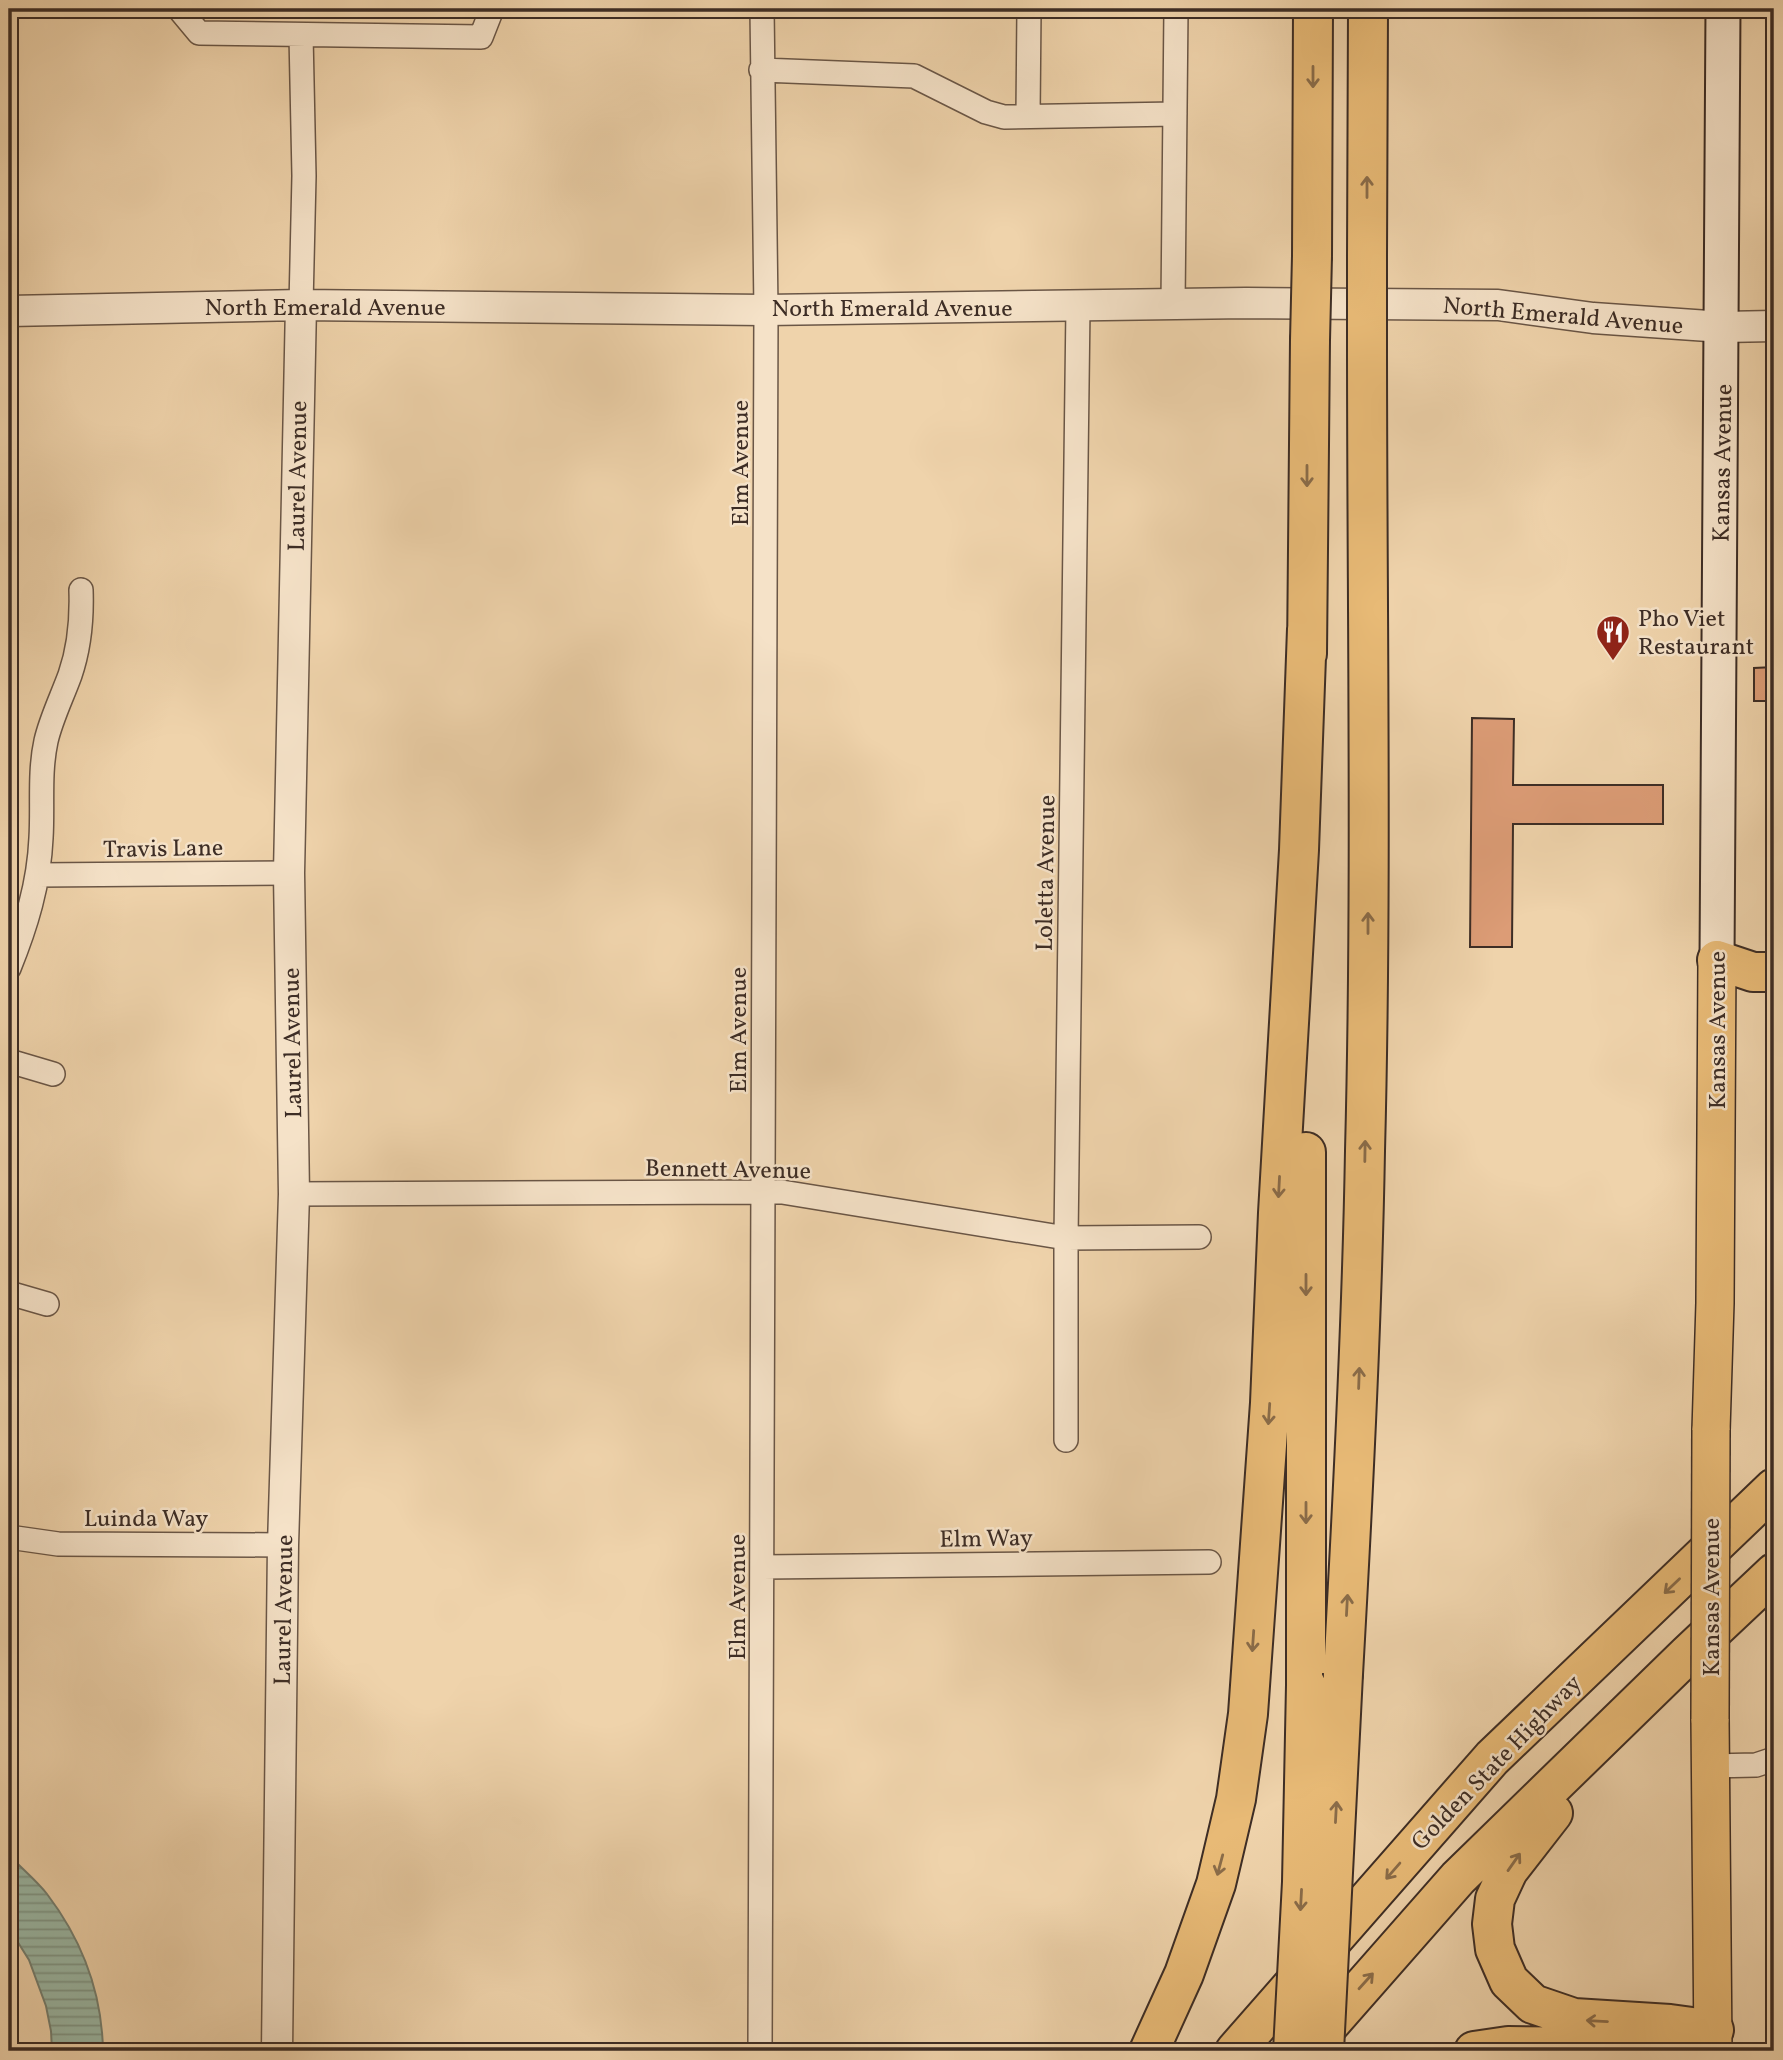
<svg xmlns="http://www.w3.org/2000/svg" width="1783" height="2060" font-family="Vollkorn,serif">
	<defs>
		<pattern id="water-rules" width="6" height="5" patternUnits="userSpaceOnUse" patternTransform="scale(1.75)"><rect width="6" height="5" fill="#9ab8a6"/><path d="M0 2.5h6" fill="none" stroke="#7f9687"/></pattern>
	</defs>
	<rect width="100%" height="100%" fill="#efd3ab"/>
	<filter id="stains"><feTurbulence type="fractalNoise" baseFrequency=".00286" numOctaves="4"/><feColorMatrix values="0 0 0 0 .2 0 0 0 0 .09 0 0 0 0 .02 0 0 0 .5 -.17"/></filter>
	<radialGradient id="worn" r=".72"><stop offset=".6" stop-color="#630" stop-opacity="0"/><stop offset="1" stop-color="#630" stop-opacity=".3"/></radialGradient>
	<!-- water -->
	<path fill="url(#water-rules)" stroke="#758072" stroke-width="2" d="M9,1855C21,1868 36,1880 47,1894C82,1940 102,1993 103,2051H52L51,2031L46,2006L29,1960L9,1928Z"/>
	<!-- building -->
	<path fill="#dc9c76" stroke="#3d2d25" stroke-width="2" d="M1774,667V701H1754V668Z
		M1472,718L1514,719L1513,785H1663V824H1513L1512,947H1470Z"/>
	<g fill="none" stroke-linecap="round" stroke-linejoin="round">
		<!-- minor casing -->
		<g stroke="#6a5646" stroke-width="26">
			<path id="minor" d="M179,9L199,33L481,37L492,9
				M301,35L304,176L301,305
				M761,70L914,76L986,112L1004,117L1175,114
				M1028,115L1029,9
				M1173,304L1176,9
				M38,875L289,873
				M9,968C26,926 39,884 41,838C43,806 39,773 46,741C51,719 62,697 70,675C79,649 82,619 81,590
				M9,1061L53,1074
				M294,1194L782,1192L1066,1238L1199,1237
				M9,1293L47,1304
				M1066,1440V1238L1078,307
				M9,1537L58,1544L283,1545
				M763,1567L1209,1562
				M1710,1766L1756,1765L1774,1759
				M760,2051L766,310L762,9"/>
		</g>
		<!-- tertiary casing -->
		<g stroke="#6a5646" stroke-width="33">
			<path id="tertiary" d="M9,311L301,305L766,310L1246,303L1498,305L1593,318L1723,327L1774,326
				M277,2051L283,1545L294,1194L289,873L301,305"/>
		</g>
		<!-- secondary casing -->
		<g stroke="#3d2d25" stroke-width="37">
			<path id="secondary" d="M1717,960L1723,9"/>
		</g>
		<!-- primary casing -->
		<g stroke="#3d2d25" stroke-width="40">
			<path id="primary" d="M1711,1430L1715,1303L1717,960
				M1710,1719L1713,2051"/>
		</g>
		<!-- motorway casing -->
		<g stroke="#3d2d25" stroke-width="42">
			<path id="motorway" d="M1312,256L1313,9
				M1367,256L1368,9
				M1307,654L1310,340
				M1717,960L1753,972H1774
				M1306,1152V1685
				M1343,1674C1353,1499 1362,1326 1365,1151C1372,881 1367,610 1367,340
				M1553,1813L1508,1871L1495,1899L1492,1924L1495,1949L1509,1981L1533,2004L1574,2018L1670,2024L1714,2030
				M1312,2044L1458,1878L1687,1655L1774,1573
				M1149,2051L1184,1974L1216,1884L1236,1799L1248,1714L1270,1403L1278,1213L1299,850L1307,629
				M1235,2051L1492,1758L1774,1488
				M1474,2051L1508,2046L1630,2047"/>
		</g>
		<!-- minor -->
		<use href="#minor" stroke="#f5e2c8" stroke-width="23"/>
		<!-- tertiary -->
		<use href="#tertiary" stroke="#f5e2c8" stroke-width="30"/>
		<!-- secondary -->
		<use href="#secondary" stroke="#f5e2c8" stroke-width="33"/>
		<!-- primary -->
		<use href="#primary" stroke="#e8ba76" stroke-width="37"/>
		<!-- motorway -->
		<use href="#motorway" stroke="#e8ba76" stroke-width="38"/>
		<!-- primary-bridge casing -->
		<g stroke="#3d2d25" stroke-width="40" stroke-linecap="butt">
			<path id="primary-bridge" d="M1710,1719L1711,1430"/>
		</g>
		<!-- motorway-bridge casing -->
		<g stroke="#3d2d25" stroke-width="42" stroke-linecap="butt">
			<path id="motorway-bridge" d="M1367,256V340
				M1310,340L1312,256
				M1293,2051L1302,1882L1306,1685
				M1324,2051L1343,1674"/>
		</g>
		<!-- primary-bridge -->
		<use href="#primary-bridge" stroke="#e8ba76" stroke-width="37"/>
		<!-- motorway-bridge -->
		<use href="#motorway-bridge" stroke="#e8ba76" stroke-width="38"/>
	</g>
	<!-- one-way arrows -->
	<defs><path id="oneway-shaft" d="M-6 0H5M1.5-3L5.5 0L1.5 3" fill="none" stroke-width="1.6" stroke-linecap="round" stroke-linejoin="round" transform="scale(1.75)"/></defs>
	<g stroke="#8a6c49">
		<use href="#oneway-shaft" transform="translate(1313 77) rotate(90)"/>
		<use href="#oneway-shaft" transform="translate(1367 187) rotate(-90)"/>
		<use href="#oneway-shaft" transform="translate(1307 476) rotate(90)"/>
		<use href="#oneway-shaft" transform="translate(1368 923) rotate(-90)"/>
		<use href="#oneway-shaft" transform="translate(1365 1151) rotate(-89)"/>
		<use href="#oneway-shaft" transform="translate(1279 1187) rotate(93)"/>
		<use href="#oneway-shaft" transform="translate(1306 1285) rotate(90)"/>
		<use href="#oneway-shaft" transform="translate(1359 1378) rotate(-88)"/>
		<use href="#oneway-shaft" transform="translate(1269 1414) rotate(94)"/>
		<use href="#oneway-shaft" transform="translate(1306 1513) rotate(90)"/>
		<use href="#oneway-shaft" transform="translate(1672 1586) rotate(136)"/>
		<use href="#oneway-shaft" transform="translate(1347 1605) rotate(-87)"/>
		<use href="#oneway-shaft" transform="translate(1253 1641) rotate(94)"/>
		<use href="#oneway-shaft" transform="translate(1336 1812) rotate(-87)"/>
		<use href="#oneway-shaft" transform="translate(1514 1862) rotate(-55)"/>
		<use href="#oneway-shaft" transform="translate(1220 1865) rotate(105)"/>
		<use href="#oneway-shaft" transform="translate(1393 1871) rotate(131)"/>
		<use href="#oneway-shaft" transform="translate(1301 1900) rotate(93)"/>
		<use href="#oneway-shaft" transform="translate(1366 1981) rotate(-48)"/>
		<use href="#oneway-shaft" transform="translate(1597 2021) rotate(-177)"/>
	</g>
	<!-- icons -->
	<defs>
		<g id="restaurant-pin" transform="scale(1.75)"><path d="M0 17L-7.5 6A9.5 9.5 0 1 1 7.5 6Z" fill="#8f2418" stroke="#f5e2c8"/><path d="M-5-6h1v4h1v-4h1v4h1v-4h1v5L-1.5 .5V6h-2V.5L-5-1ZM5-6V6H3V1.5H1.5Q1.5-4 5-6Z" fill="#fff"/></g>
	</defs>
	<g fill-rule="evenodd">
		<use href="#restaurant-pin" x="1613" y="632"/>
	</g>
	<g text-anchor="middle" stroke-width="5" stroke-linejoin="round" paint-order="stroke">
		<!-- street labels -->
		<g font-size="24" fill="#3d2d25" stroke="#f5e2c8">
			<text x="325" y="315">North Emerald Avenue</text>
			<text x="892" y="316">North Emerald Avenue</text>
			<text transform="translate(1563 315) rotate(5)" y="8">North Emerald Avenue</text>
			<text transform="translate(740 463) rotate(-90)" y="8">Elm Avenue</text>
			<text transform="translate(1722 463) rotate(-89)" y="8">Kansas Avenue</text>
			<text transform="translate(297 476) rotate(-89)" y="8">Laurel Avenue</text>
			<text transform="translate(163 848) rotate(-1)" y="8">Travis Lane</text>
			<text transform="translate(1045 873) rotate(-89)" y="8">Loletta Avenue</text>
			<text transform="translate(738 1030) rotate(-90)" y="8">Elm Avenue</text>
			<text transform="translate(1717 1030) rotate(-90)" y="8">Kansas Avenue</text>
			<text transform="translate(292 1043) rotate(-91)" y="8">Laurel Avenue</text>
			<text transform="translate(728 1169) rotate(1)" y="8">Bennett Avenue</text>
			<text x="146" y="1526">Luinda Way</text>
			<text transform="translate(986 1538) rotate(-1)" y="8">Elm Way</text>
			<text transform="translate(737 1597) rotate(-90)" y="8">Elm Avenue</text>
			<text transform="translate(1711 1597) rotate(-90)" y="8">Kansas Avenue</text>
			<text transform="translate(283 1610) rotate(-89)" y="8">Laurel Avenue</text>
			<text transform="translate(1496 1762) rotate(-46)" y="8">Golden State Highway</text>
		</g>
		<!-- poi labels -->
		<g font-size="24" fill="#3d2d25" stroke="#f5e2c8" text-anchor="start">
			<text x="1638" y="626">Pho Viet<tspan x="1638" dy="28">Restaurant</tspan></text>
		</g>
	</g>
	<!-- margin -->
	<rect width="1783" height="2060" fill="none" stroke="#efd3ab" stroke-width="35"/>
	<rect x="10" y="10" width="1762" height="2039" fill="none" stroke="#3d2d25" stroke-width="3.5"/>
	<rect x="18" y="18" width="1748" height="2025" fill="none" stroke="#3d2d25" stroke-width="2"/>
	<rect width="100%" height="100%" filter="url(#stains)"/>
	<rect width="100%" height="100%" fill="url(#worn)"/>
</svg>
